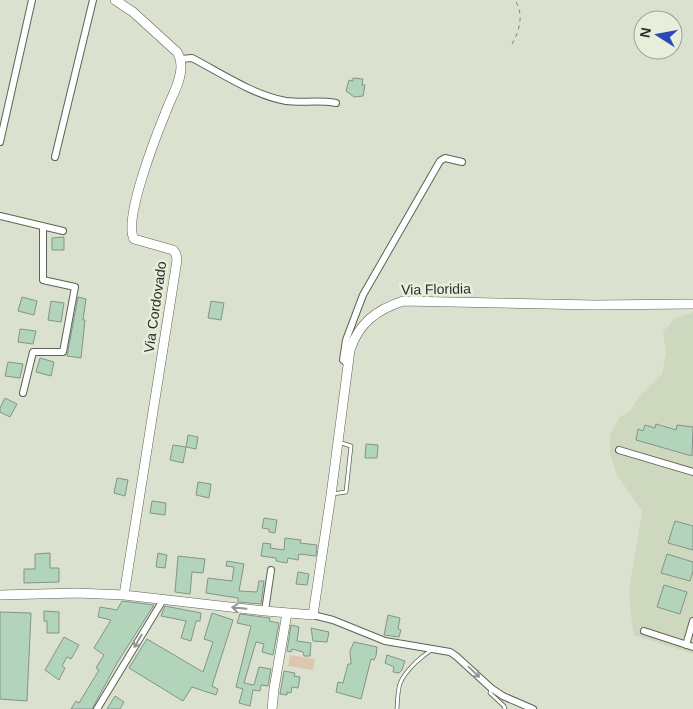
<svg xmlns="http://www.w3.org/2000/svg" width="693" height="709" font-family="Helvetica,sans-serif">
	<rect width="100%" height="100%" fill="#dae2cf"/>
	<!-- built -->
	<path fill="#cdd8be" d="M693,312V654L634,635L631,617L629,589L642,511L617,475L610,453V435L620,417L630,411L639,397L662,374L666,352L663,332L674,319Z"/>
	<!-- green -->
	<path fill="#dec7b0" d="M290,655L315,659L313,670L288,666Z"/>
	<!-- building -->
	<path fill="#b1d4bb" stroke="#849488" d="M353,78L363,79L362,85H365L363,96L354,97L346,91L349,80L353,81Z
		M64,237V250H52V238Z
		M22,297L37,301L34,315L18,311Z
		M78,297L86,299L83,320H85L81,358L67,356Z
		M51,301L64,303L61,322L48,320Z
		M211,301L224,303L221,320L208,318Z
		M20,329L36,331L33,344L18,342Z
		M40,358L54,362L51,376L36,372Z
		M8,362L23,364L20,378L5,376Z
		M5,398L17,404L10,417L0,412V408Z
		M656,424L676,430L677,425L693,427L692,456L636,440L638,429L643,431L645,425L655,428Z
		M188,435L198,437L196,449L186,447Z
		M366,444L378,445L377,458H365Z
		M173,445L186,447L183,463L170,460Z
		M117,478L128,480L125,496L114,493Z
		M198,482L211,484L209,498L196,495Z
		M152,501L166,503L165,515L150,513Z
		M264,518L277,520L275,533L269,532V529L262,528Z
		M675,521L693,526V550L668,543Z
		M285,538L301,540L300,543L317,545L316,556L299,554L298,560L288,558L287,563L276,561V558L261,556L263,543L271,544L270,548L284,550Z
		M50,553V568H59V582L24,583V569H35V554Z
		M158,553L167,555L165,568L156,567Z
		M667,554L693,562V571L690,581L661,573Z
		M178,556L205,559L203,573L192,572L190,594L175,592Z
		M227,561L244,564L239,591L257,592L259,581H264L261,604L238,602V598L206,593L208,578L232,581L234,567L226,566Z
		M298,572L309,574L307,585L296,584Z
		M664,585L687,592L680,614L657,607Z
		M122,601L154,605L117,663L92,709H71L76,701L79,703L99,670L96,668L104,655L94,648L111,620L98,617L100,607L117,610Z
		M165,606L201,613L200,621H196L191,641L181,638L186,621L161,616Z
		M44,611L59,612V633H47V621H44Z
		M0,612L31,613L27,701L0,699Z
		M212,613L233,620L212,686L218,689L216,695L192,687L183,701L129,668L147,639L203,672L213,642L204,639Z
		M240,614L270,618L269,621L279,623L273,655L262,652L264,644L256,642L244,683L254,685L259,667L271,669L268,686L261,685L260,691L253,690L250,706L239,703L243,689L236,687L251,626L237,623Z
		M388,615L400,618L398,629L401,630L399,637L384,635Z
		M291,625L299,627L297,641L311,643L310,656H304L303,652L292,649L291,652L287,651Z
		M311,628L329,632L327,642L313,641Z
		M64,637L79,645L71,659L67,657L62,666L65,668L59,680L45,670Z
		M354,642L377,647L376,656L374,660L371,659L361,699L336,692L338,682L343,683L348,664H351L350,651Z
		M387,655L405,661L402,670L399,673L393,672L394,667L385,663Z
		M284,671L295,673L294,676L300,677L298,688L292,687L291,693L287,692V695L280,694Z
		M115,696L124,702L120,709H107Z"/>
	<g fill="none" stroke-linecap="round" stroke-linejoin="round">
		<!-- service casing -->
		<g stroke="#5d6353" stroke-width="4.5">
			<path id="service" d="M332,494L346,492L351,446L338,442
				M491,689L490,693L504,706L505,709
				M397,709C398,685 398,680 416,662C421,658 426,653 432,650"/>
		</g>
		<!-- minor casing -->
		<g stroke="#5d6353" stroke-width="8">
			<path id="minor" d="M181,59L192,58C221,73 253,95 286,101C302,103 319,100 336,103
				M0,142L32,0
				M55,157L93,0
				M0,216L63,231
				M348,364L343,360L346,340L363,295L440,161L445,158L462,162
				M23,393L33,352H63L75,287L43,280V226
				M619,450L693,472
				M265,611L271,570
				M313,615L333,620L385,641L450,652L456,656L491,688L503,696L533,709
				M644,631L693,647
				M686,645L693,621
				M97,709L163,600"/>
		</g>
		<!-- tertiary casing -->
		<g stroke="#5d6353" stroke-width="10">
			<path id="tertiary" d="M115,0L133,12L177,52C180,57 181,61 181,67C181,83 170,99 165,114C156,136 123,220 134,239L173,250L176,254L177,260L124,595
				M0,595L77,593L124,595L265,611L313,615L331,495L350,350C359,323 376,310 403,301L595,305L693,304
				M272,709L274,689L287,613"/>
		</g>
		<!-- path -->
		<path stroke="#808679" stroke-width="1" stroke-dasharray="4 4" stroke-linecap="butt" d="M512,44C520,30 524,14 515,0"/>
		<!-- service -->
		<use href="#service" stroke="#fff" stroke-width="3"/>
		<!-- minor -->
		<use href="#minor" stroke="#fff" stroke-width="6"/>
		<!-- tertiary -->
		<use href="#tertiary" stroke="#fff" stroke-width="9"/>
	</g>
	<!-- one-way arrows -->
	<defs><path id="oneway-shaft" d="M-6 0H5M1.5-3L5.5 0L1.5 3" fill="none" stroke-width="1.6" stroke-linecap="round" stroke-linejoin="round" transform="scale(1.25)"/></defs>
	<g stroke="#959693">
		<use href="#oneway-shaft" transform="translate(239 608) rotate(-174)"/>
		<use href="#oneway-shaft" transform="translate(138 641) rotate(121)"/>
		<use href="#oneway-shaft" transform="translate(474 672) rotate(43)"/>
	</g>
	<g text-anchor="middle" stroke-width="5" stroke-linejoin="round" paint-order="stroke">
		<!-- street labels -->
		<g font-size="14" fill="#2b2e27" stroke="#e7efdc">
			<text transform="translate(436 289) rotate(-1)" y="5">Via Floridia</text>
			<text transform="translate(155 307) rotate(-82)" y="5">Via Cordovado</text>
		</g>
	</g>
	<!-- north arrow -->
	<g transform="translate(658 35) rotate(281)"><circle r="24" fill="#e7efdc" stroke="#9ca294"/>
	<path d="M0-4L9 19L0 12L-9 19Z" fill="#2c48b8"/>
	<text y="-8" font-size="14" font-weight="bold" text-anchor="middle" fill="#2b2e27">N</text>
	</g>
</svg>
